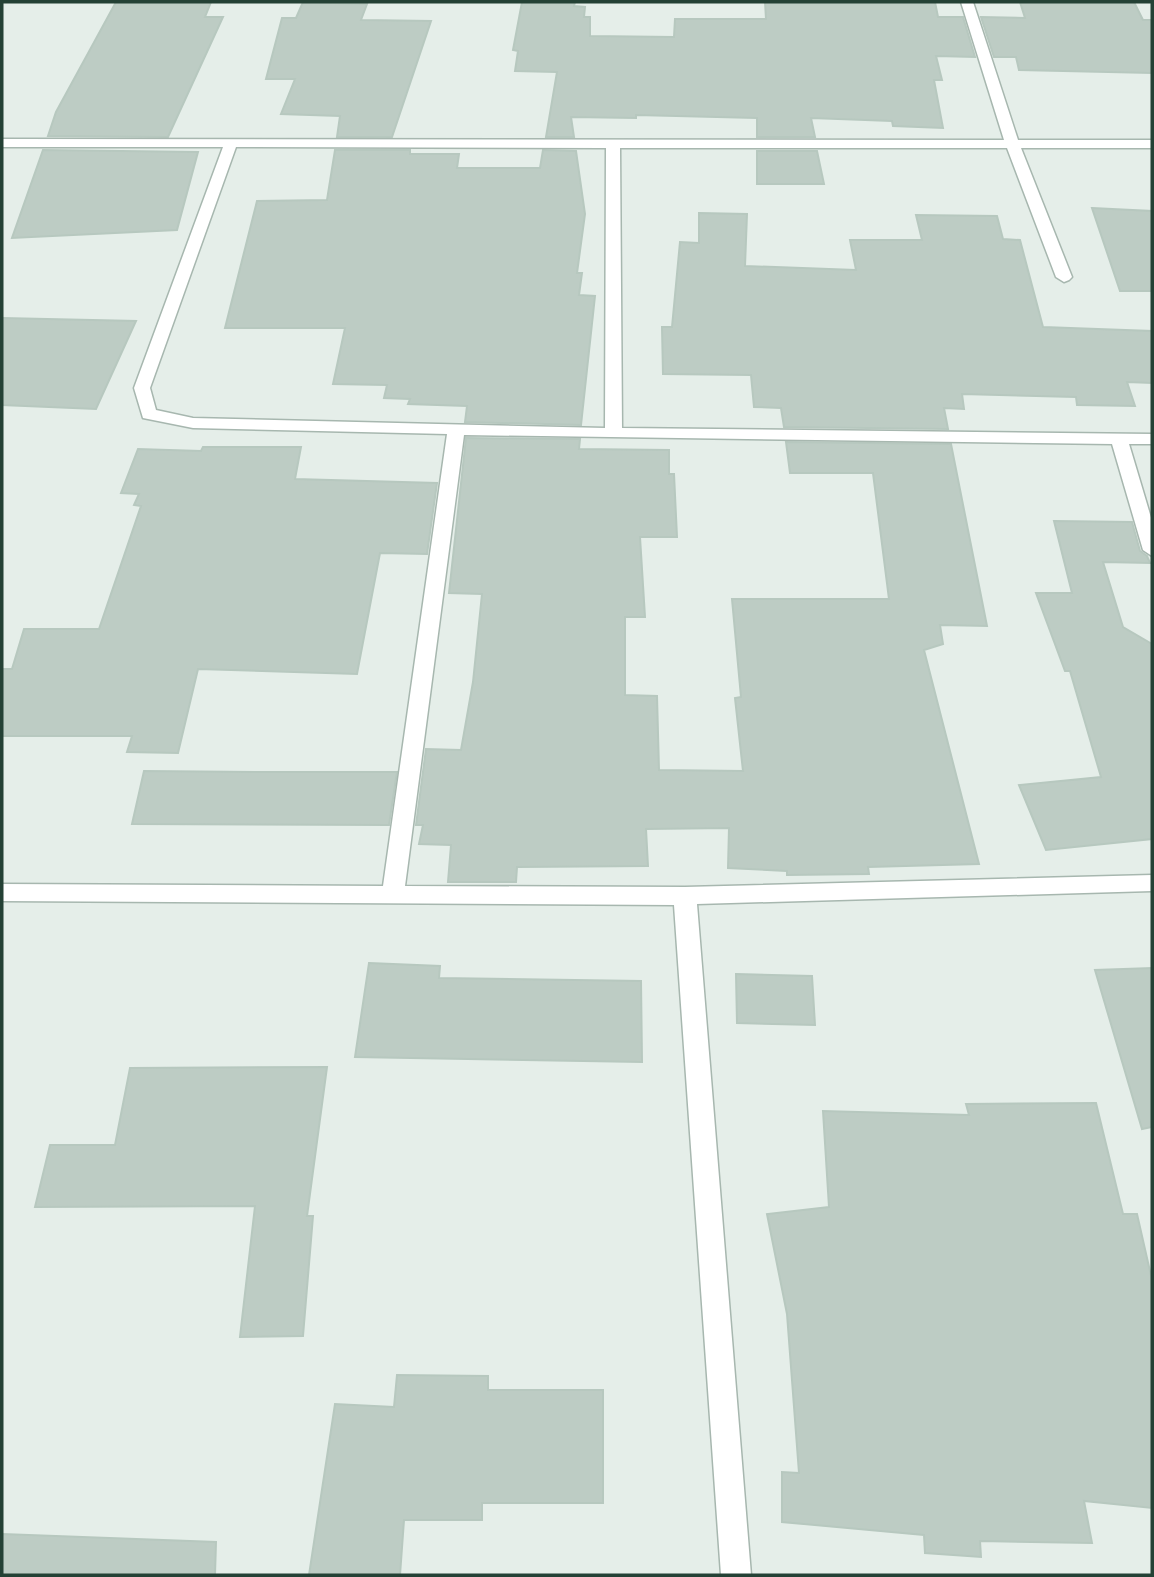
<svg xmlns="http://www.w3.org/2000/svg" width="1154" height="1577" font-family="'DM Sans',sans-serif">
	<rect width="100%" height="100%" fill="#e5eee9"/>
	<!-- building -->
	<path fill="#bdccc4" stroke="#b7c8bf" stroke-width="2" d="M116,2H211L205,17H223L168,137L48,136L56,112Z
		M303,2L367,4L361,20L431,21L392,137H337L340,116L281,114L295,79H266L282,18H296Z
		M522,2H575L574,6L585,7L584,17H590V36L674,37L675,19H766L765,2H935L938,17H963L975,57L936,56L942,80H934L943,128L893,126L892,121L811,118L815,137H757V118L636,115V118L571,117L574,137H546L557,72L515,71L518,51L513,50Z
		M1020,2H1134L1143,20H1152V73L1019,70L1016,57H994L981,17L1025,18Z
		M43,150L198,152L177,230L12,238Z
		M335,150H410V154H459L457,168H540L543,150L576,151L585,214L577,273H582L579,295L595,296L581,425L465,422L467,406L408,404L410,399L384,398L387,385L333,384L345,328H225L257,201L327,200Z
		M757,151H817L824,184H757Z
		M1092,208L1152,211V291H1120Z
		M699,213L747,214L745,266L856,270L850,240H922L916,215L997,216L1003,239L1020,240L1043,327L1152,331V383L1127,382L1135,406L1077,405L1076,397L962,394L964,409L944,408L948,429L784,427L781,408L754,407L751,375L663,374L662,327H672L680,242L699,243Z
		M2,318L136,321L96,409L2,405Z
		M466,438L580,439L579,449L669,450V474H674L677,537H640L645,617H625V695L657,696L659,770L743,771L735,698L741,697L732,599H889L873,473H790L786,442L951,444L987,626L940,625L943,644L924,650L979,864L868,867L869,874L787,875V871L728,868L729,828L646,829L648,866L517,867L516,882H448L451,845L419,844L423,825H416L426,749L461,750L473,682L482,594L449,593Z
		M203,447H301L295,479L437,483L427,554L380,553L357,674L198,669L178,753L127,752L132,736H2V669H12L24,629H99L141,506L134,505L139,494L121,493L138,449L201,451Z
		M1054,521L1132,522L1140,551L1147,556L1150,563L1103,562L1123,627L1152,644V839L1046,850L1019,785L1101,777L1070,671H1065L1036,593H1072Z
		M144,771L255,772H397L389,825L132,824Z
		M369,963L440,966L439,978L641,981L642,1062L355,1057Z
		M1152,968V1127L1142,1129L1095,970Z
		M736,974L812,976L815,1025L737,1023Z
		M327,1067L307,1216H313L303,1336L240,1337L255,1206L35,1207L50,1145H115L130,1068Z
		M1096,1103L1123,1214H1137L1152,1280V1508L1084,1501L1092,1543L980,1541L981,1557L925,1553L924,1535L782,1522V1472L799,1473L787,1314L767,1214L829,1207L823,1111L969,1115L966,1104Z
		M397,1375L488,1376V1390H603V1503H482V1520H404L400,1575H309L335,1404L394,1407Z
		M2,1534L216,1542L215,1575H2Z"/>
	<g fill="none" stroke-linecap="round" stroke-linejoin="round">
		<!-- minor casing -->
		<g stroke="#a7b7af" stroke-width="3">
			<path id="minor" d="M961,2H973L1018,140H1152V148H1021L1072,277L1069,280L1064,282L1056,277L1007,148H620L622,428L1152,434V444H1129L1152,521V556L1143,550L1112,444L464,435L405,886L685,887L1152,875V891L697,904L751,1575H721L674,905L2,901V884L383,886L447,434L193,428L143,418L134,388L223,147H2V139L1004,140ZM236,147L606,148L605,428L193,418L156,410L150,388Z"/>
		</g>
		<!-- minor -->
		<use href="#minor" fill="#fff" fill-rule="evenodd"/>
	</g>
	<!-- border -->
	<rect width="1154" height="1577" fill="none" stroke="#244135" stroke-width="7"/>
</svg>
